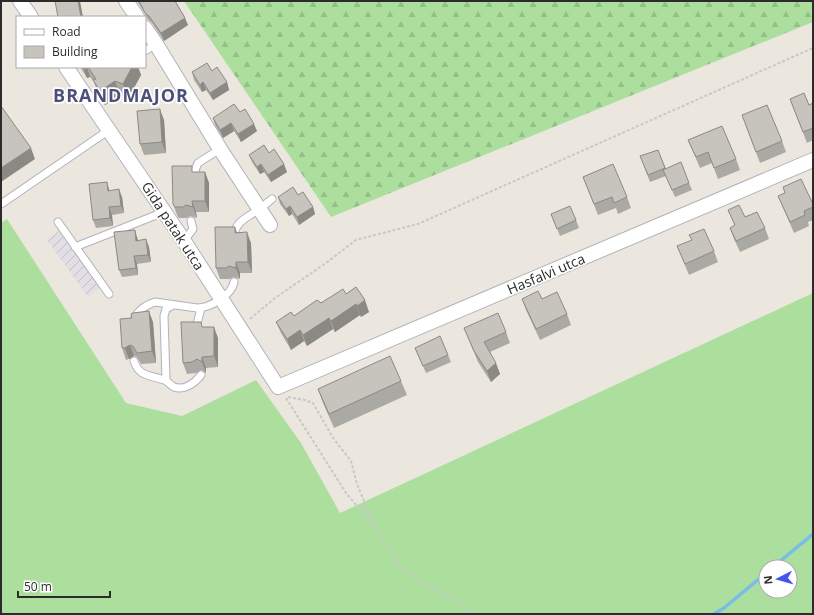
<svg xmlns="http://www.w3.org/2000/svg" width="814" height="615" font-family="'Open Sans',sans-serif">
	<defs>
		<pattern id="industrial-furrows" width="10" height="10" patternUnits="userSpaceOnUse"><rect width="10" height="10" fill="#e1dee5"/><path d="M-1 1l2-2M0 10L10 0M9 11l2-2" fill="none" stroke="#c1bfc5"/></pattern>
		<pattern id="forest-firs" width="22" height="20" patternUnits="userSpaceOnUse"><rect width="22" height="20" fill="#acdf9d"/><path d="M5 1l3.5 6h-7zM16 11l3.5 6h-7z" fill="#94c087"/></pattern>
	</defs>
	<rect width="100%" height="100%" fill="#ece7de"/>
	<!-- industrial -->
	<path fill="url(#industrial-furrows)" d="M59,231L100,288L88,297L47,240Z"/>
	<!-- grass -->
	<path fill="#acdf9d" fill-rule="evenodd" d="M7,219L126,403L182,416L256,380L301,443L340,513L813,293V614H1V223ZM766,567H790V591H766Z"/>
	<!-- forest -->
	<path fill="url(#forest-firs)" d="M184,1H813V22L331,217Z"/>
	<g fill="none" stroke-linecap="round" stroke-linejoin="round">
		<!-- stream -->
		<path stroke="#77bde8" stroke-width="3.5" d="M773,567L813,534
			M714,614L724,608L766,573"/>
		<!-- lane casing -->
		<g stroke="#b1b2be" stroke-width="9">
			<path id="lane" d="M145,51L156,44
				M194,173L198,163L220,149
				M1,204L109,130
				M58,222L109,294
				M234,234C237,220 249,217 259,209C264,206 268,202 272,199
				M184,241L193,229L191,221
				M75,247L164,212
				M134,320C137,311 146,305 155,302L197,308C210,308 232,295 234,282
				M196,328L201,308
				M134,361C139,377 150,375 164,380C168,381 170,385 174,387C184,391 195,383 201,375
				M166,380L164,316L166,309L173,305"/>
		</g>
		<!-- street casing -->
		<g stroke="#b1b2be" stroke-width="16">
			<path id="street" d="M20,1L31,17
				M126,1L137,17
				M145,28L156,44L220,149L270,225
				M66,67L184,241L278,387L813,160"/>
		</g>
		<!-- path -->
		<path stroke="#c8c8c8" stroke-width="2" stroke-dasharray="3 2" stroke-linecap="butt" d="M250,319L275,298L326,263L356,240L418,224L813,48
			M288,397L305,400L313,403L333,438L351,461L357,484L374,525
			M286,398L346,493L376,528L398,564L415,578L454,600L474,614"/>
		<!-- lane -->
		<use href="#lane" stroke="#fff" stroke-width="7"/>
		<!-- street -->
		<use href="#street" stroke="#fff" stroke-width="14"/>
	</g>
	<!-- wall -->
	<path fill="#aba9a3" d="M137,1H175L188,25L164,41L152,23L148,20L144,12Z
		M80,67H138L141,75L128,99L120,95L105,105L98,95L94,82L90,77L87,78Z
		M212,71L227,82L229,90L213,100L206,90L202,92L194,80L192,72Z
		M790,99L809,105L813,103V140L807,143Z
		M240,112L257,131L241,142L234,131L223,138L215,125L213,118Z
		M164,120L166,153L144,155L140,144Z
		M746,126L782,141L786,152L760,163Z
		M688,140L736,159L740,170L718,179L712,163L700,168Z
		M658,150L666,169L689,183L692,190L675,197L666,176L650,182L640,156Z
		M269,153L287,172L271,182L264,172L260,174L252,162L249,155Z
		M194,172H205L209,183V212H196L197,218L190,216L187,218H179L177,215L173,204Z
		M583,177L627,197L631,208L618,214L616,208L598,215Z
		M109,189V191L122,197L124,213L112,215L113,226L96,228L93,220Z
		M298,195L313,207L315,214L299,225L292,214L289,216L280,204L278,197Z
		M778,196L813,204V220L808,222L809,226L794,233Z
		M728,210L765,228L769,239L740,252L734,239L730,228L735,226Z
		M551,214L576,220L579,228L560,236Z
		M235,227L237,232L251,243L252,273H240V279L233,277L230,279H220L216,268Z
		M137,237L138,240L149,247L151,262L137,264L138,275L122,277L119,270Z
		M677,246L714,251L718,262L689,275Z
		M346,294L369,312L361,317L360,315L335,332L333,329L307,346L304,341L291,350L281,333L276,322L294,316L321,303Z
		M522,299H542L567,314L571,325L540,340L526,310Z
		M153,322L156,363L141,364L137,357L134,356L129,359L126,360L122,348Z
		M203,327L218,338V367L206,368V373L201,370L196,373L187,374L183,363Z
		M464,328L506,332L510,343L490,352L500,374L491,382L478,362Z
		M415,348L448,355L451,362L426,373Z
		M401,381L407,395L334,428L323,403L318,389Z"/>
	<!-- shaded-wall -->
	<path fill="#8b8984" d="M78,1H80L83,17H81Z
		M185,18L188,25L164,41L161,33Z
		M83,67H87L90,77L87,78Z
		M132,67H138L141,75L128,99L123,84Z
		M115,81L120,95L105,105L100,91Z
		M203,82L206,90L202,92L200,85Z
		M227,82L229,90L213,100L210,93Z
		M160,109L164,120L166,153L162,142Z
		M231,123L234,131L223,138L220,130Z
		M254,124L257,131L241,142L238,134Z
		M31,148L35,159L1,182V168Z
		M261,164L264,172L260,174L257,167Z
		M284,164L287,172L271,182L268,175Z
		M205,172L209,183V212L205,201Z
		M107,182L109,189L110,198L108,191Z
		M119,189L122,197L124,213L121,206Z
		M192,201L196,212L197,218L193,207Z
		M290,206L292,214L289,216L286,209Z
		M109,207L112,215L113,226L110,218Z
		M313,207L315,214L299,225L297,217Z
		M135,230L137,237L139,248L136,241Z
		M247,232L251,243L252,273L248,262Z
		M146,239L149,247L151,262L148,255Z
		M134,256L137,264L138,275L136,268Z
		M236,262L240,273V279L236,268Z
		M365,300L369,312L361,317L357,306Z
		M356,304L360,315L335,332L331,321Z
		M149,311L153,322L156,363L152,351Z
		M329,318L333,329L307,346L303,335Z
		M214,327L218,338V367L214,356Z
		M300,330L304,341L291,350L287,339Z
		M130,345L134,356L129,359L125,348Z
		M202,357L206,368V373L202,362Z
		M496,363L500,374L491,382L487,371Z"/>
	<!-- building -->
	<path fill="#c7c4bd" stroke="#8b8984" d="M55,1H78L81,17H58Z
		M139,1H175L185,18L161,33L149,16L145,13Z
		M207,63L212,71L217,67L227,82L210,93L203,82L200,85L192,72Z
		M88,67H132L123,84L115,81L100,91L93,80L96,79Z
		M804,93L809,105L813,103V128L803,132L790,99Z
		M234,104L240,112L245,109L254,124L238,134L231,123L220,130L213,118Z
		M767,105L782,141L756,152L742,115Z
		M1,106L31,148L1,168Z
		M160,109L162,142L140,144L137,111Z
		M722,126L736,159L714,168L708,152L696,157L688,140Z
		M264,145L269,153L274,149L284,164L268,175L261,164L257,167L249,155Z
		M658,150L665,168L648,175L640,156Z
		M681,162L689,183L672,190L663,170Z
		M613,164L627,197L614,203L612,197L594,204L583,177Z
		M172,166H192V172H205V201H192L193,207L186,205L183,207H175L173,204Z
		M801,179L813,204V207L804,211L805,215L790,222L778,196L785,193L783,187Z
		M107,182L108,191L119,189L121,206L109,207L110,218L93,220L89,184Z
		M293,187L298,195L303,192L313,207L297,217L290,206L286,209L278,197Z
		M739,205L745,217L757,212L765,228L736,241L730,228L735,225L728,210Z
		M570,206L576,220L557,229L551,214Z
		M215,227H235V233L247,232L248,262H236V268L229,266L226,268H216Z
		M704,229L714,251L685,264L677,246L692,240L689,235Z
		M135,230L136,241L146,239L148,255L134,256L136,268L119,270L114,232Z
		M356,287L365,300L357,306L356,304L331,321L329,318L303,335L300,330L287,339L276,322L291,312L294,316L317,300L321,303L343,289L346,294Z
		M538,291L542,299L557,292L567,314L536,329L522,299Z
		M149,311L152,351L137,353L133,346L130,345L125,348H122L120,319L132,318L131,314L133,313Z
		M498,313L506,332L484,342L496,363L487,371L474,351L464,328Z
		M181,322H201L202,327H214V356L202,357V362L197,359L192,362L183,363Z
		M440,336L448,355L423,366L415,348Z
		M390,356L401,381L329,414L318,389Z"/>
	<g text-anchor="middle" stroke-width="3.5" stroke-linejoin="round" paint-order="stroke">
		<!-- street labels -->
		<g font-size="14" fill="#2b2b2b" stroke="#fff">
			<text transform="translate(173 226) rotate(57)" y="5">Gida patak utca</text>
			<text transform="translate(546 274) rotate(-23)" y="5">Hasfalvi utca</text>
		</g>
		<!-- district labels -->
		<g font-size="18" font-weight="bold" letter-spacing="1" fill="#4d5079" stroke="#fff">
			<text x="121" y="102">BRANDMAJOR</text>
		</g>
	</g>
	<!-- border -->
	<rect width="814" height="615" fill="none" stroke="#2b2b2b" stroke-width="4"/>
	<!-- legend -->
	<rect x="16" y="16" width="130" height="52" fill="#ffffff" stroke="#aaaaaa"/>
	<rect x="24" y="29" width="20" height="6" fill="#ffffff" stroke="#aaaaaa"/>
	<text x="52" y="36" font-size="12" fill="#2b2b2b">Road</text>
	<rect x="24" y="46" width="20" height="12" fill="#c7c4bd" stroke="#aaaaaa"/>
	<text x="52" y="56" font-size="12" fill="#2b2b2b">Building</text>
	<!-- north arrow -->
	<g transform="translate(778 579) rotate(264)"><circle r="19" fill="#ffffff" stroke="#aaaaaa"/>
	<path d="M0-3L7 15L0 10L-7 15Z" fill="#4753f0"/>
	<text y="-6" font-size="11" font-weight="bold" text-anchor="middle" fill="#2b2b2b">N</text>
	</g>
	<!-- scale -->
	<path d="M18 591v6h92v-6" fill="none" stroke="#2b2b2b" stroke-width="2"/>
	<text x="24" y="591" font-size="12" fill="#2b2b2b" stroke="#ffffff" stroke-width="3" paint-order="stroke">50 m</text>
</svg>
